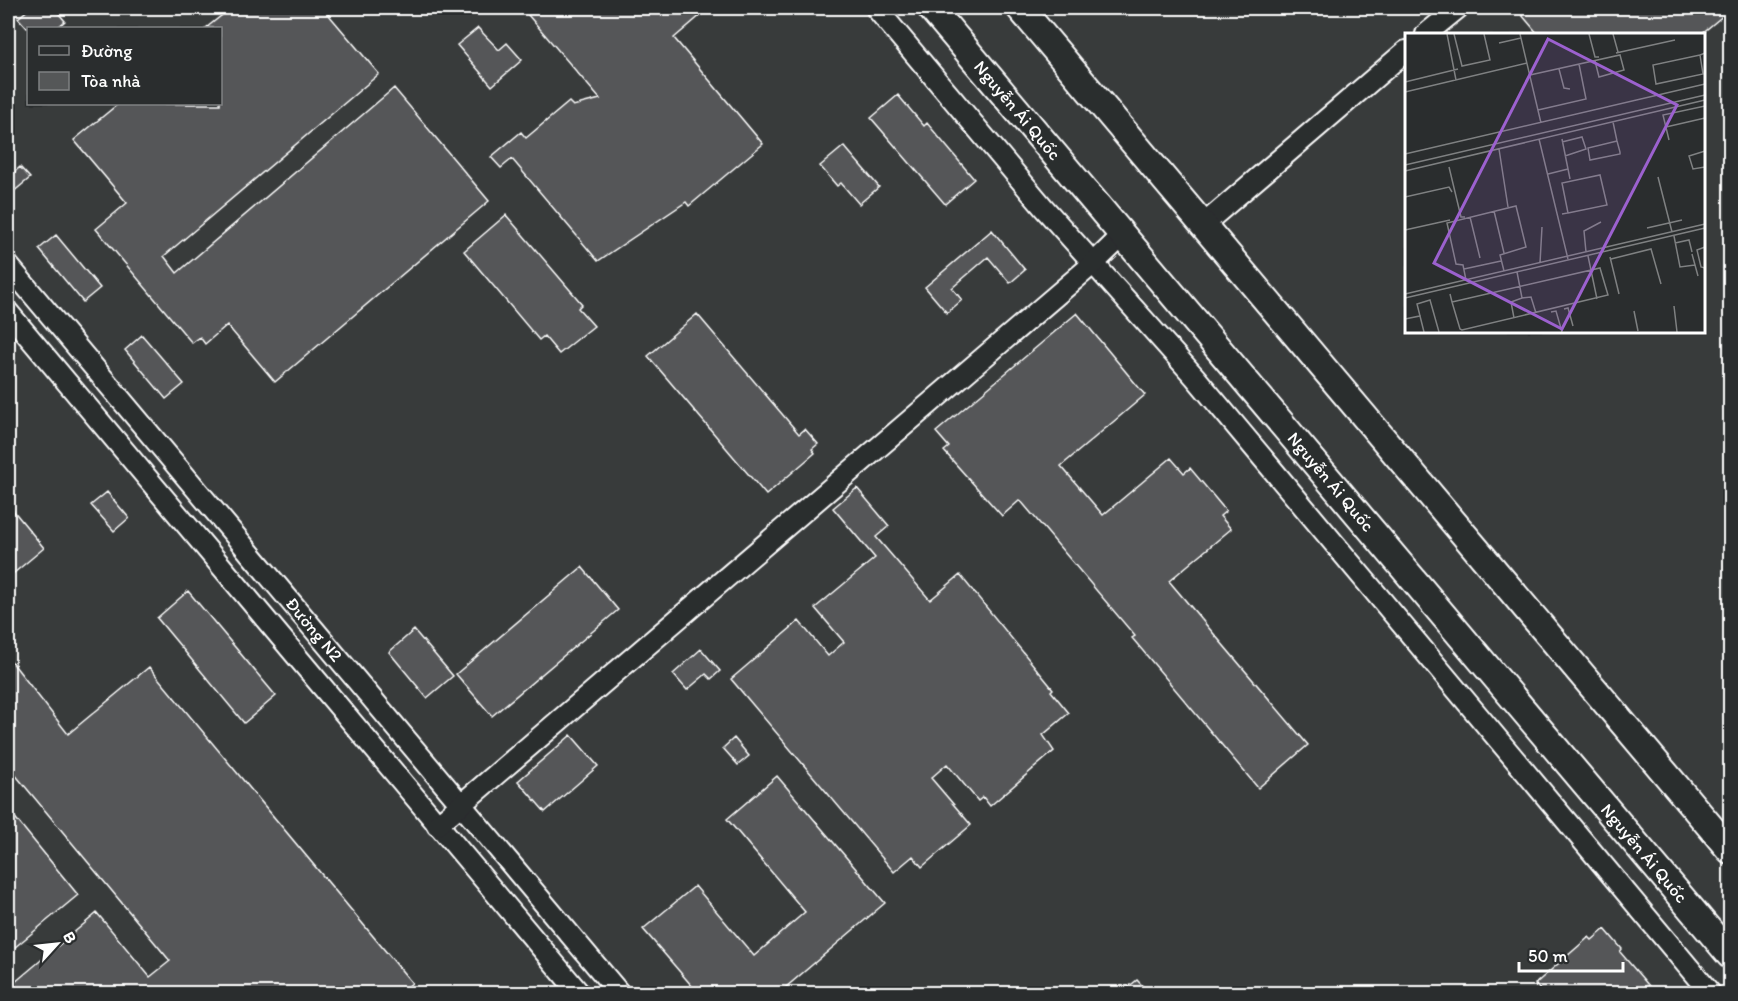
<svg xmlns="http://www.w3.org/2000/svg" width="1738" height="1001" font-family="Itim,sans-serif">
	<rect width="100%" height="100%" fill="#2a2d2e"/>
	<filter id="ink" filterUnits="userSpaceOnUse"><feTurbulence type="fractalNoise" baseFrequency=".0167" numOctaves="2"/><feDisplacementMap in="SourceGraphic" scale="12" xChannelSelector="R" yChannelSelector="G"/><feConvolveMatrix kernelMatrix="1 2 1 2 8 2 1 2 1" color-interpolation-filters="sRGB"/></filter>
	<g filter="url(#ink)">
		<!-- built -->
		<path fill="#373a3b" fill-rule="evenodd" d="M8,8H1730V993H8ZM28,28H220V104H28ZM1406,34H1704V332H1406Z"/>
		<!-- building -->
		<path fill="#555758" stroke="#fff" stroke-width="1.5" d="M30,8H54L65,21L57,28H27L18,18Z
			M231,8H323L379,74L164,256L177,273L394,88L489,201L275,382L227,325L205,344L200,337L192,343L96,229L127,203L74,140L118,104H220V28H206Z
			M522,8H709L674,38L763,144L689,206L686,202L598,261L512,159L501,168L491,157L521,132L526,138L569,102L573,106L600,99Z
			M1516,8H1731V9L1701,34H1538Z
			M478,28L499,50L507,43L522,60L492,86L457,45Z
			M898,95L924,126L927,123L974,179L945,204L871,118Z
			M844,146L879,187L859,204L841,183L837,186L820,166Z
			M20,167L30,178L12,193L8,188V178Z
			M506,215L582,304L578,308L594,326L559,354L544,336L539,340L464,251Z
			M992,230L1025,270L1010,283L988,257L952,288L962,300L947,313L925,287Z
			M56,235L100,288L83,302L39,249Z
			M1077,313L1145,395L1061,466L1103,515L1171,458L1184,473L1190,468L1226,511L1220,516L1231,529L1169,581L1308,745L1258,788L1132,638L1135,636L1020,500L1002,516L944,451L949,447L936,432Z
			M697,314L799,434L805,429L818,444L812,449L815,453L766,495L648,356Z
			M142,335L184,384L166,399L125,350Z
			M857,488L889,526L876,537L930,600L960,575L1053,689L1051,691L1069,713L1043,735L1054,751L990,806L983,797L978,801L947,764L931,778L971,825L922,867L913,856L894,872L731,679L799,621L828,656L844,642L815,608L875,558L833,508Z
			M107,492L129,518L114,531L91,505Z
			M8,504L44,548L8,578Z
			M582,567L618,610L492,716L456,674Z
			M188,591L276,696L244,723L157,618Z
			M414,630L453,676L427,698L389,652Z
			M701,649L720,671L711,679L706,674L687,690L673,674Z
			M8,657L68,734L149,667L412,983L400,993H8V988L97,913L150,977L170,961L8,766Z
			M571,735L598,766L545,812L518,781Z
			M734,738L749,756L738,765L723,748Z
			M777,776L885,903L779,993H698L643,929L695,886L754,956L805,912L727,819Z
			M8,809L78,895L8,953Z
			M1605,929L1622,949L1620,952L1655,993H1543L1535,984L1589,937L1592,940Z
			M1137,980L1149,993H1121Z"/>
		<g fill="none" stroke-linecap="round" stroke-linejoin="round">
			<!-- minor casing -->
			<g stroke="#fff" stroke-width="24">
				<g id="minor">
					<path d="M876,8L1044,208L1195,377L1711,994"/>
					<path d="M1426,34L1458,8"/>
					<path d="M1203,225L1406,51"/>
					<path id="s1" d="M8,265L620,994"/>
					<path d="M8,312L580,994"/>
					<path d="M437,825L1094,263L1123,235"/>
				</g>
			</g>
			<!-- major casing -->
			<g stroke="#fff" stroke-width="30">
				<g id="major">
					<path id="s2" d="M931,8L1730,955"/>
					<path d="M1020,8L1730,850"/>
				</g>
			</g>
			<!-- minor -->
			<use href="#minor" stroke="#2a2d2e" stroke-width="20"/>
			<!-- major -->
			<use href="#major" stroke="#2a2d2e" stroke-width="26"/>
		</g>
	</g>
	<g text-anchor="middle" stroke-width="4.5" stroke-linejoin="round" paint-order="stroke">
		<!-- street labels -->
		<g font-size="18" fill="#fff" stroke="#2a2d2e">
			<text dy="6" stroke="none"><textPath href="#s2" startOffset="134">Nguyễn Ái Quốc</textPath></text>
			<text dy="6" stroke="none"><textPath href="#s2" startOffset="620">Nguyễn Ái Quốc</textPath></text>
			<text dy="6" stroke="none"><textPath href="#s1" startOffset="476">Đường N2</textPath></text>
			<text dy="6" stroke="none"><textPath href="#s2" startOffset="1106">Nguyễn Ái Quốc</textPath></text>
		</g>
	</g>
	<!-- overview -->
	<g transform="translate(1405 33)">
		<rect width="300" height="300" fill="#2a2d2e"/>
		<path fill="none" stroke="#7f8182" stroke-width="1.5" d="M42,1L51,47M49,1L57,33L85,27L79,1M115,1L136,90M184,1L190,24H194M208,1L213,19M94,10L116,5M211,20L270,7M295,22L248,32L251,51L298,41L295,22L300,20M154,36L159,55L165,56M125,42L215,22L219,37L194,44L190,28M0,49L53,36M0,59L122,30M133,77L181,66L174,31M208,89L212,108L215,119V121L185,127L183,115L212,108M261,94L300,85M134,106L163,226M157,106L165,146M264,107L258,82L300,73M157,109L177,104L181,116L160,123M94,116L103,174M300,118L284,123L288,136L300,134M0,121L300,51M0,132L300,62M44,134L56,184H60M0,138L300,67M143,141L163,136M253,144L267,199M0,164L44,154L47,159M89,178L99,220M157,181L163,180L157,150L195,142L202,172L163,180M65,184L75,225M242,195L277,187M0,197L45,187M269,203L275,234L290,232M270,210L284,207L287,219M300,214L292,217L296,234L300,235M181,219L179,198L196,189M287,221L293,243M183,223L192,266M205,224L214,261M206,226L246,216L256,251M135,230L137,194M59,236L96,228M112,239L117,265M61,247L58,232L51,231L42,190L111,173L121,214L95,222L99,238M0,261L300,191M45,261L47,269L55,296L57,297L203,262L195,235L47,269M0,265L300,195M269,273L272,299M159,276L163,275L168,293M229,278L233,298M146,279L151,278L157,299M15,283L12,271L25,267L34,299M109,285L106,269L117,265L126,264L131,280M0,286L15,283L19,299"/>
		<path fill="#9c61cf" fill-opacity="0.15" stroke="#9c61cf" stroke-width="3" d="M143,6L272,72L157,296L29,230Z"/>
		<rect width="300" height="300" fill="none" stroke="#fff" stroke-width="3"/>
	</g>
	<!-- margin -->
	<rect width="1738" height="1001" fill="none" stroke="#2a2d2e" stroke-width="30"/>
	<rect x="15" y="15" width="1708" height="971" fill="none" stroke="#fff" stroke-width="2" filter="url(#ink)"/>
	<!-- legend -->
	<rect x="27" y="27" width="195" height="78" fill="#2a2d2e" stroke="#7f8182" stroke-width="1.5"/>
	<rect x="39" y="46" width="30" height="9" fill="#2a2d2e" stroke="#7f8182" stroke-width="1.5"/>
	<text x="81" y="57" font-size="18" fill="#ffffff">Đường</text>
	<rect x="39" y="72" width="30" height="18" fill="#555758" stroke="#7f8182" stroke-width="1.5"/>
	<text x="81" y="87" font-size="18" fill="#ffffff">Tòa nhà</text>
	<!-- north arrow -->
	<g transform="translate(57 944) rotate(63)" stroke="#2a2d2e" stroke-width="4.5" paint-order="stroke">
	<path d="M0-4.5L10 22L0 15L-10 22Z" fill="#ffffff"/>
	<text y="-9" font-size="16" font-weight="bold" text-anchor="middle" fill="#ffffff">B</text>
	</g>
	<!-- scale -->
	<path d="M1519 962v9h104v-9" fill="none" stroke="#ffffff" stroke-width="3"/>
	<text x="1528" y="962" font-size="18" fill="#ffffff" stroke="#2a2d2e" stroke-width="4.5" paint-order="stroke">50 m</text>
</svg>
